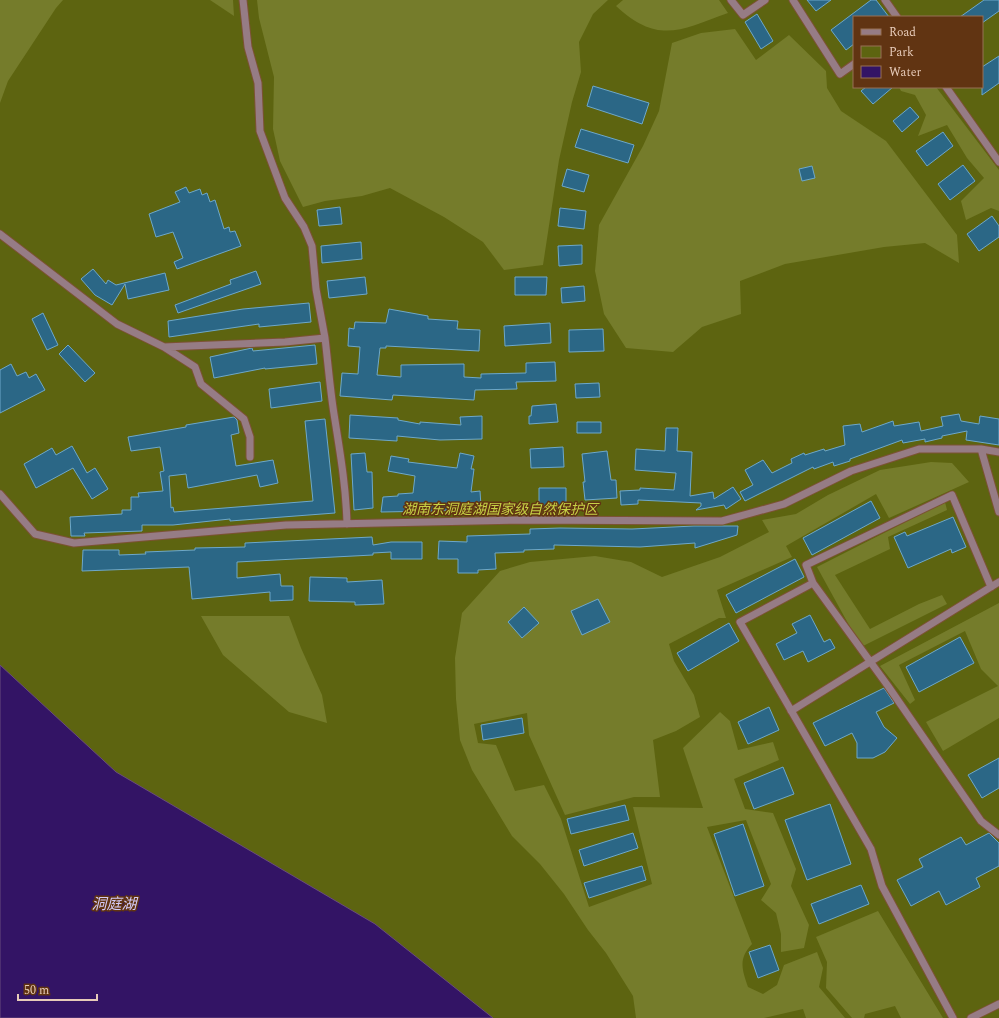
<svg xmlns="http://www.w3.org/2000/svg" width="999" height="1018" font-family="Spectral,'Noto Sans SC',serif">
	<rect width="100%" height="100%" fill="#613412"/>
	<!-- green -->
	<path fill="#5d6410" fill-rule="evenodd" d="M0,0H999V1018H0ZM854,17H982V87H854Z"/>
	<!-- forest -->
	<path fill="#757c2b" d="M0,0H63L56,8L8,81L0,103Z
		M210,0H233L234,16Z
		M257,0H608L593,14L579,42L581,72L572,102L559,160L543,265L504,270L483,242L444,217L390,188L362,196L325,201L303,207L280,161L273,129L274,77L259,18Z
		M623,0H719L728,13C681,30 658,45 616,6Z
		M735,29L756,60L789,35L826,71L827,88L841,111L886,141L957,235L959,263L925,243L884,247L785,264L740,281L741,314L702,327L673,352L626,348L604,314L595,271L599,225L643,146L659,111L672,43L701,33Z
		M899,87H936L999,170V211L991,208L966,220L961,201L984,178L967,158L947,125L918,136L926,115L915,95L901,91Z
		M931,462L952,463L969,482L889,518L876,494L786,546L792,557L717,590L726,618H719L669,644L674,661L694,695L700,717L676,731L653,740L660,797H634L565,815L529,735L527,713L474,724L478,743L496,745L515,791L544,785L561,819L589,907L652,884L633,807L703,808L683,748L720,712L730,721L738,750L773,742L779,760L734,779L745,809L773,813L796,869L791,886L809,925L804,948L781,952V934L776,913L761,900L771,884L746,820L707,827L752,944C738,959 742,969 748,987L763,994L777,985L784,965L817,952L823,968L819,987L845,1018H806L803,1009L764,1018H636L633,996L606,953L588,930L564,894L540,864L512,836L472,770L460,740L456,699L455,658L462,613L500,571L530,562L595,556L631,562L662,577L720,557L769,532L762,520L796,514L828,495L880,470Z
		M945,502L947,510L888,537L890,549L835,575L870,629L919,604L942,595L947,604L861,647L817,567Z
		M999,603V718L943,751L926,722L998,686L981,669L965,631L899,665L915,700L910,704L880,666Z
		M201,616H289L301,648L322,695L327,723L289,712L223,655Z
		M878,911L943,1018H901L895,1006L865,1014L864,1018H852L826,988L827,962L816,937Z"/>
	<!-- water -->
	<path fill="#331465" stroke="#694b7e" d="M0,665L116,772L375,924L493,1018H0Z"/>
	<!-- building -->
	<path fill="#2b6786" stroke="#6da8ca" d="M807,0H831L816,11Z
		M871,0H876L889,17H854V44L846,50L831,30Z
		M984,0H999V11L982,23V17H960Z
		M757,14L773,41L761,49L745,22Z
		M999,56V83L982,95V67Z
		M593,86L649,103L642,124L587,106Z
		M866,87H893L873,104L861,91Z
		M910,107L919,117L902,132L893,121Z
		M581,129L634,145L628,163L575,147Z
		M943,132L953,146L927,166L916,151Z
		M963,165L975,181L950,200L938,184Z
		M812,166L815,178L802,181L799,169Z
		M567,169L589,175L584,192L562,186Z
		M186,187L189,193L200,189L202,195L207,193L210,202L215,200L224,229L229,227L230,232L235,231L241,246L177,269L174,262L183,258L173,232L156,237L149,214L180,202L175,192Z
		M340,207L342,224L319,226L317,210Z
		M560,208L586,211L584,229L558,226Z
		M992,216L999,226V237L979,251L967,234Z
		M361,242L362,259L322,263L321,246Z
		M582,245V264L559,266L558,246Z
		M93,269L106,284L108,280L116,285L165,273L169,290L128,299L125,284L112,305L95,295L81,279Z
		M256,271L261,284L178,313L175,305L231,284L230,280Z
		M365,277L367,294L329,298L327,281Z
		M515,277H547L546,295H515Z
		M584,286L585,301L562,303L561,288Z
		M309,303L311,322L259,327V324L169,337L168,321L243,309Z
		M389,309L428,316V319L458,321L457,329L480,330L479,351L386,346V348H380L377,375L401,377V365L464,364V377L481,378V374L526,373V363L555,362L556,381L516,382L517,389L475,390L474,400L393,395L392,400L340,396L342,373L358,374L360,347L348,346L349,328L354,329L355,322L386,323Z
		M43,313L58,345L47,350L32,319Z
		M550,323L551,343L505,346L504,326Z
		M603,329L604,351L569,352V330Z
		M68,345L95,373L85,382L59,354Z
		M315,345L317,364L265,369V368L214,378L210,357L252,348L253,351Z
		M11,364L17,376L26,372L29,378L36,374L45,390L0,413V370Z
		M320,382L322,401L271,408L269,389Z
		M599,383L600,397L576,398L575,384Z
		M556,404L558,422L529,424V416H531L532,406Z
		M959,414L961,421L979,424L980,416L999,419V445L966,440L967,431L942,436V438L925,442V439L903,443L902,440L850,459V461L834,466L833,462L814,469L813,467L745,501L740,492L753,485L745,470L763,460L772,473L792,463L791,459L804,453L805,455L824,449L825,451L845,445L843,426L860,424L862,432L893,421L894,426L919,422L921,431L943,426L941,417Z
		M350,415L398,418V420L420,424V422L461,425L460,417L482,416V439L440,440L397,436V441L349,438Z
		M234,417L237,420L239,433L231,435L236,466L273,460L278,483L260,487L257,475L188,488L186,474L169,476L171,508L173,507L174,512L313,501L305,421L325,419L335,513L230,521V519L173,525H142V531L84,533L85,536H71L70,517L122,514V510H131V497H139L138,493L163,491L160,472L164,471L160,447L131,451L128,437L186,427V425Z
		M577,422H601V433H577Z
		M666,428H678L677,451L692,452L690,496L713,492L714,499L733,487L741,499L726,509L724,505L696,510L701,506V503L638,500V504L621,505L620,491L640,490V488L674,490L676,473L635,470L636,449L665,451Z
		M72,446L87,473L95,468L108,489L92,499L73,468L36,488L24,464L52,448L56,455Z
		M563,447L564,467L531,468L530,449Z
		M607,451L611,480H616L617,498L585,500L583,482H585L582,454Z
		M365,453L367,472H372L373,508L354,510L351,454Z
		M460,453L474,456L471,469H474L471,492L480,491L481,507L436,511L381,512L383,497L398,496V494L413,493L415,476L388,471L391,456L409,459L408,462L457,468Z
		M539,488H566V508H539Z
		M871,501L880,518L812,555L803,538Z
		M953,517L966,547L952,553L951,549L908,568L894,537L905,532L907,536Z
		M694,526H738L737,535L695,548V543L640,547L554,545V549L524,550V552L495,553L496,569L478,570V573H458V559H438L439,541L467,542V536L530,534V529L560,528L632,529Z
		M372,537L373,545L391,542H422V559H391V552L373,553V555L237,562V578L280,574L281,586H293V600L270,601V592L192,599L189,567L82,571L83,550H119V555L146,554L145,552L195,550V548L245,547V543Z
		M795,559L804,577L736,613L726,595Z
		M310,577L347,578V582L382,580L384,604L355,605V602L309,601Z
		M598,599L610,622L582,635L571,611Z
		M524,607L539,623L522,638L508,622Z
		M810,615L824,642L830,639L835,648L808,662L803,651L784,660L776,644L797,633L792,624Z
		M729,623L739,641L688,671L677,653Z
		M960,637L974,663L919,692L906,667Z
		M884,688L894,703L876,712L884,727L897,738L885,752L873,758H857V743L852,733L825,746L813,723Z
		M769,707L779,730L748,744L738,722Z
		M522,718L524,733L483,740L481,725Z
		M999,758V788L982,798L968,775Z
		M783,767L794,794L754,809L744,783Z
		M830,804L851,864L807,880L785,820Z
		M625,805L629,820L571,834L567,819Z
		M743,824L764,886L735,896L714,834Z
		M633,833L638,848L584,866L579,850Z
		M989,833L999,843V866L976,878L980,887L946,905L939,891L911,906L897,880L923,867L919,859L961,837L966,845Z
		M642,866L646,880L589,898L584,883Z
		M861,885L869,904L819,924L811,904Z
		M770,945L779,970L758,978L749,952Z"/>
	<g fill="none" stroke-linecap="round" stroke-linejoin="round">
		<!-- minor casing -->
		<g stroke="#7c5233" stroke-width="9">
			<path id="minor" d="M243,0L248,47L258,83L260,131L285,198L304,227L312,246L316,289L325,338
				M731,0L743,15L765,0
				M793,0L840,74L854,64
				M885,0L897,17
				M946,87L999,162
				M0,234L117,324L164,347L285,342L325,338C328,363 330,389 334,414C340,452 346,486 347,524
				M164,347L195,367L201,384L244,419L250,437V457
				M981,449L999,452
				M0,494L35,534L74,543L286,525L519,520L722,521L784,504L851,471L919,449H981L999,512
				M813,583L806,565L952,495L991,587
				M791,711L999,582
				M953,1018L882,886L871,849L740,622L813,583L888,686L981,821L999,835
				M971,1018L999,1004"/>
		</g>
		<!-- minor -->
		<use href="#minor" stroke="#967c85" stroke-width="7"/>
	</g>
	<g text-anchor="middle" stroke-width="3" stroke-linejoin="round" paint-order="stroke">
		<!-- park labels -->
		<g font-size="14" font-style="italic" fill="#c6d245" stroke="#613412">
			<text x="500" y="514">湖南东洞庭湖国家级自然保护区</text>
		</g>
		<!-- water labels -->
		<g font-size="15" font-style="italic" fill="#d4cbf9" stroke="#613412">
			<text x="114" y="909">洞庭湖</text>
		</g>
	</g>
	<!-- legend -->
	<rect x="853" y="16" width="130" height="72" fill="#613412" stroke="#977055"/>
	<rect x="861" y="29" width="20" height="6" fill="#967c85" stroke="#977055"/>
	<text x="889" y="36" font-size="12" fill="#e7cbb9">Road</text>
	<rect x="861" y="46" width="20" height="12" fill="#5d6410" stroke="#977055"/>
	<text x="889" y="56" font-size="12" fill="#e7cbb9">Park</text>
	<rect x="861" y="66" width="20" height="12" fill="#331465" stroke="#977055"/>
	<text x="889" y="76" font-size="12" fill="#e7cbb9">Water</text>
	<!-- scale -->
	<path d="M18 994v6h79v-6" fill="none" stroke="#e7cbb9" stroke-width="2"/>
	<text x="24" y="994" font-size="12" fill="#e7cbb9" stroke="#613412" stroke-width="3" paint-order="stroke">50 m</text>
</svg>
